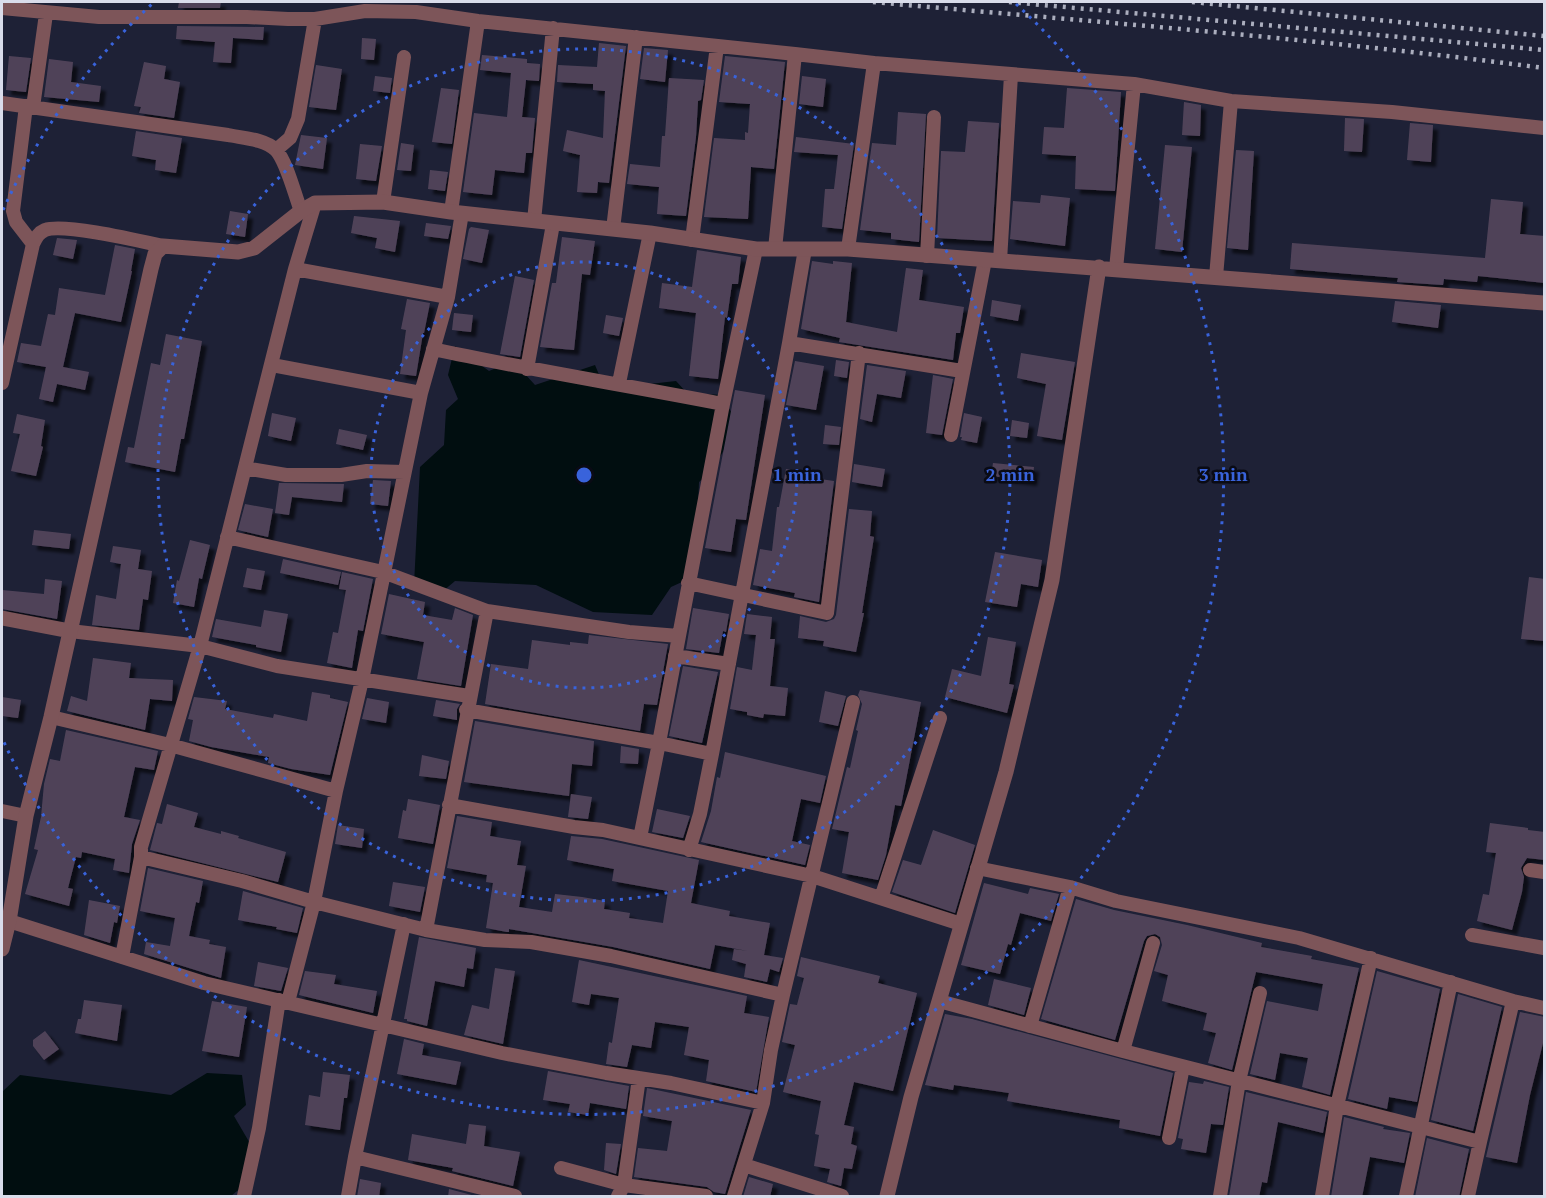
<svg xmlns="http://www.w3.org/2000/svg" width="1546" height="1198" font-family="'PT Serif',serif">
	<defs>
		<filter id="shadow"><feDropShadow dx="5" dy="5" stdDeviation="1.5" flood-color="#0009"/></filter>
	</defs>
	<rect width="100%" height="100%" fill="#1e2136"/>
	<!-- water -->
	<path fill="#010e10" d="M455,346L489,371L513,361L535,385L595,365L605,389L676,381L687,393L722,395L738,425L712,471L699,482L695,576L671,587L652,615L593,612L536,585L455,581L442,592L414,585L420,467L444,445L446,410L458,399L448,375Z
		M207,1073L242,1075L246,1105L234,1116L255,1152L248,1182L231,1196H2V1092L20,1075L171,1095Z"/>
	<!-- building -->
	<path fill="#504359" filter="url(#shadow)" d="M179,2H221L220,8H178Z
		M177,26L264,27L263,40L233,38L231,63L213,62L215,42L176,39Z
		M362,38L376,39L374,60L361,59Z
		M599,43L626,46L609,183L598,182L597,193L577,192L580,155L563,151L567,130L603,138L605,91L593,90V84L557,82L558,65L597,67Z
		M644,48L668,50L665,82L640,79Z
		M482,55L527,59V63L540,64L539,81L526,80L522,117L535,118L532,153H526L524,173L495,170L492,195L463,192L474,113L507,117L511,73L480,70Z
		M9,56L31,58L26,92L6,90Z
		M725,56L785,62L774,169L751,167L748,219L704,217L714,138L745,140V132L748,133L750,104L719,102Z
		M49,59L73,62L71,82L101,86L99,102L44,97Z
		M144,62L166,66L164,79L180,82L174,118L139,113L141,107L134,106Z
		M316,65L342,69L336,110L309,107Z
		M375,76L392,78L390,93L373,91Z
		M802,76L826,79L823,107L799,104Z
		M669,78L704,80L701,100L698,101L696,137L686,216L657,214L659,187L627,184L630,164L660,167L662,136H665Z
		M441,88L459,90L452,144L432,142Z
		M1067,88L1121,92L1115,191L1075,189L1076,156L1042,154L1044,127L1064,128Z
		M1184,102L1201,105L1200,136L1182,135Z
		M898,112L926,114L919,242L891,239V233L860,230L872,143L896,145Z
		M1345,118L1364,119L1362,152L1344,151Z
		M968,121L999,123L992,241L937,238L941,151L965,152Z
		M1410,123L1433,125L1431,162L1407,160Z
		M136,131L182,138L176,173L155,170L156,160L132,156Z
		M301,135L327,138L323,169L295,165Z
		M796,137L854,144L842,229L822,227L825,189H834L838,155L794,152Z
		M401,143L414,145L411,171L397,170Z
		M360,144L382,146L376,181L356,179Z
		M1165,145L1192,147L1182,252L1155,249Z
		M1236,150L1254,151L1248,250L1227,248Z
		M430,170L448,172L445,191L428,189Z
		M1041,195L1070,198L1065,246L1010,239L1013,201L1040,203Z
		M1491,199L1523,202L1520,234L1545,236V283L1478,276L1477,282L1444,279L1443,285L1397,282L1398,278L1290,269L1292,243L1485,258Z
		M230,211L248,214L245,237L226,234Z
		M354,216L400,221L395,252L375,248L377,238L351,233Z
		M426,223L451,226L448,239L424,236Z
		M471,227L489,230L482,263L463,259L469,229Z
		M562,237L595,241L590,275L582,274L574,350L540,347L552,283H556Z
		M57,238L77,240L73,259L53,255Z
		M115,245L135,249L131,271H132L121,322L75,313L63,367L89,372L85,390L57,384L53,402L39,399L46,367L17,362L21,343L41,346L48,314L55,315L59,288L105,295Z
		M697,250L741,257L738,284H732L727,318L725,317L718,379L689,376L696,313L659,308L662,283L692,287Z
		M812,261L833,264V261L852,263L846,322L897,332L906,268L923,270L919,300L964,307L960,333H956L953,360L839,342L840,338L801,329Z
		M515,276L534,280L520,357L500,354Z
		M407,299L430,303L424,333H423L416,376L400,374L406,330L401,329Z
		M992,300L1021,305L1018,321L990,316Z
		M1395,301L1441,305L1438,328L1392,322Z
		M454,313L473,315L471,332L452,330Z
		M606,315L623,318L619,336L603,333Z
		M166,334L202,341L184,439H181L175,472L125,462L128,447L134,448L151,363L160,365Z
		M1021,353L1075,362L1062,440L1037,436L1046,384L1017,378Z
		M836,360L849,362L847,378L834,376Z
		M795,361L824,366L816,410L786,405Z
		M867,365L906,371L901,398L877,394L872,422L860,419Z
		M933,375L953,379L942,435L926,433Z
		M735,390L765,395L746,520L736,519L731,552L705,548Z
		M272,413L296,418L291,441L268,436Z
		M964,413L982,417L977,443L961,440L962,437H960Z
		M17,414L45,420L41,446L43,447L36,476L11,471L20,434L13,433Z
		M1012,420L1029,423L1027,438L1010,436Z
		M825,425L841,427L839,445L823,444Z
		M339,429L367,435L363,450L336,444Z
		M993,463L1034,467L1032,481L991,476Z
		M854,464L885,469L882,487L852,482Z
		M786,469L807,473L806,477L834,481L819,602L794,597L795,593L753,585L760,549L772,551L777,507H779Z
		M373,480L391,481L388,506L370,504Z
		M279,483L344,484L342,502L292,497L289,515L275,513Z
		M245,504L273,509L268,537L238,530Z
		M849,509L872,511L870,536L874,537L862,613H864L856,652L823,646L824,641L798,638L800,616L826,622L834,619L836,615Z
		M34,530L71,534L69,549L32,545Z
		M190,540L210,545L202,579L199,578L194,607L173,603L177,580L179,581Z
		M113,546L141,550L138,569L152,571L148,600L143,599L139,630L92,625L96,595L116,599L121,564L110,562Z
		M995,552L1042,560L1038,587L1021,584L1017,607L985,602Z
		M283,559L341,572L338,585L280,573Z
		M247,568L265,571L261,590L243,587Z
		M342,572L373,579L363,631L358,630L352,668L327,663L333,632L338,633L346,590L339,589Z
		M1529,577L1545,579V641L1521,639Z
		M45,579L62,581L57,619L2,609V590L44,594Z
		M389,594L425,602L423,615L452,620L455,608L473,615L461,686L417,679L424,642L381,634Z
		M693,608L729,614L726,632L723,631L719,653L686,649Z
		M264,610L288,614L281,652L256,647V645L212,637L216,619L261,627Z
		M747,614L772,617L770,639H775L770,686L788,688L785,716L764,714L763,718L747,715V712L730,709L737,667L752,670L756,635L744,634Z
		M589,635L668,644L657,705L644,704L640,731L479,703L485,704L491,664L528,669L532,640L570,645V642L588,644Z
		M988,637L1016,642L1009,684L1014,685L1007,713L945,697L952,669L981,676Z
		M93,658L131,663L129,678L173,680L172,701L150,699L145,730L67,711L71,696L87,701Z
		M683,666L718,672L702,743L669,736Z
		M860,690L921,702L901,806L895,805L886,855L878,880L842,873L849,832L832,829L847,767L850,768L858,731L856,730L862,704L858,695Z
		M825,691L846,696L838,726L819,722Z
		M312,692L330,695V698L348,702L330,775L291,769L268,763L269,757L211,747L189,741L193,720L188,719L194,697L227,701L225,709L273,718L274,714L307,721Z
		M2,697L21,700L18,718L2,716Z
		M367,698L389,702L386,723L362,719Z
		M436,700L460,704L457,709V720L433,716Z
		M475,721L594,741L592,766L572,764L569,796L464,782Z
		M66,730L158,751L154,770L135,767L124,817L140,820L132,844L129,873L113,870L115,859L82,852L81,858L76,857L68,888L73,889L69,906L25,894L38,850L34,849L41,817L44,784L50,759L60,761Z
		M621,746L639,749L638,764L620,763Z
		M725,752L826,776L820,803L801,799L792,841L810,845L805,865L701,842L711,811L717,777L720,778Z
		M422,755L449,761L446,779L419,776Z
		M571,794L592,797L588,819L568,817Z
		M408,799L440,805L433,844L398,838L403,810L406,811Z
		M167,804L198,813L194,827L221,834V831L239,836L238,838L286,852L278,882L150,850L157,823L162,824Z
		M657,809L690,816L683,838L652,832Z
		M457,816L492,822L490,836L521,841L517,865L526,866L519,907L552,912L555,894L582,897L605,901L604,909L630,913L629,918L663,923L668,891L612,881L614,869L567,860L571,836L602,839L699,860L691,903L730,911L729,916L770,923L764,955L783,958L779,972L770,969L767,982L744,977L746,964L732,960L734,949L748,951L715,945L710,969L613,947L509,929V932H507L486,928L493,883L486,882L487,875L447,868Z
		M1490,823L1528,828V830L1545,832V860L1527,858L1521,868L1524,877L1522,892L1512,930L1477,921L1483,894L1489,895L1496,853L1486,852Z
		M338,825L364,829L362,848L335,844Z
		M933,830L975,845L955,913L892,892L903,860L921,865Z
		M148,868L203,881L199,903L196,902L189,936L210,940L209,944L226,947L221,978L144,954L146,942L170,946L175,918L140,911Z
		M393,882L425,887L420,912L389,906Z
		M984,883L1028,894L1030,888L1059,894L1051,921L1020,913L1011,945L1008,944L1000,974L961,965Z
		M243,891L303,908L297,933L276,929L277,927L238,920Z
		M1076,899L1114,910L1187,925L1262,943L1261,947L1312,956L1311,959L1359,968L1330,1095L1302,1087L1308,1058L1280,1053L1275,1080L1250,1074L1267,1001L1318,1011L1323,984L1256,972L1232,1070L1208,1063L1216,1033L1203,1030L1207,1013L1162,1001L1168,975L1154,971L1162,945L1160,937L1155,934L1147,936L1144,941L1115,1040L1041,1019Z
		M89,900L120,906L117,923L114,922L110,943L84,935Z
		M419,937L476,948L473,969L467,968L464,987L435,981L427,1026L407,1021V1019H404Z
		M801,957L880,976L878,983L917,993L893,1091L854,1082L844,1125L854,1127L851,1144L857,1146L852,1169L844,1168L841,1186L827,1182L830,1169L814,1166L819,1135L815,1134L821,1101L783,1092L795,1045L782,1042L790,1004L797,1005L804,978L797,976Z
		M579,960L747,996L744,1013L769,1017L756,1092L706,1081L709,1060L684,1055L689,1027L655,1022L651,1048L632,1045L627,1067L606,1064L609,1042L612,1043L619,998L591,994L589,1005L572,1002Z
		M258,962L288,968L281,991L254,986Z
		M495,968L515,971L503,1044L464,1035L472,1005L489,1009Z
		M305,971L336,975L334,984L377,991L373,1013L299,995Z
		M1377,971L1440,989L1417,1102L1389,1097L1387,1109L1348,1099Z
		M994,979L1031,988L1024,1015L988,1005Z
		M1458,994L1502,1007L1473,1131L1431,1120Z
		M84,1000L122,1005L117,1041L75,1033L78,1019H81Z
		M212,1001L247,1007L239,1057L202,1051Z
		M1520,1012L1545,1017V1035L1530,1095L1517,1163L1486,1157Z
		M945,1014L972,1019L1173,1073L1160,1136L1119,1128L1120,1120L1007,1101L1009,1093L954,1085L953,1090L925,1085Z
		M45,1031L59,1049L44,1060L33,1046V1040Z
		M404,1039L424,1044L422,1055L461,1062L456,1085L397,1074Z
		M548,1071L629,1086L626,1109L590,1103L588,1115L568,1112L570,1104L543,1100Z
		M323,1072L350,1075L347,1098H344L340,1130L305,1125L309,1095L320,1097Z
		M1204,1081L1229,1087L1223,1125L1211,1124L1206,1153L1181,1149L1183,1139L1178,1138L1189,1082L1203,1084Z
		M647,1088L751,1110L725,1194L714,1192L707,1187L634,1177L638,1148L667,1151L672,1121L643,1116Z
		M1246,1092L1327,1112L1323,1133L1278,1122L1267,1183L1262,1182L1259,1197H1229Z
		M1344,1117L1384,1127L1383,1129L1410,1133L1404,1163L1370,1157L1362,1197H1331Z
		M469,1124L486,1126L484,1146L520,1152L513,1186L452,1171L453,1168L408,1160L412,1134L466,1144Z
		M1427,1138L1469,1149L1459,1197H1415Z
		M606,1143L621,1144L616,1174L604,1170Z
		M749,1177L773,1184L770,1197H743Z
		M360,1179L381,1183L379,1197H357Z
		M449,1189L479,1197H448Z"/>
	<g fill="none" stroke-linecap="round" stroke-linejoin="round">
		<!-- minor -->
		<path stroke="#7d5559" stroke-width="14" d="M2,8L99,17H247L288,19H315L365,11L416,12L478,21L795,54
			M2,103L228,135C242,138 265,139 276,150C287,162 295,196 301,211
			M26,106L13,211L16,222L33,244
			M33,107L46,14
			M276,150L290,138L298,119L315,19
			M383,202L404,57
			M451,212L478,21
			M534,221L553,28
			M613,229L636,37
			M692,240L717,46
			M775,249L795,54L874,63L1134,84L1231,101L1392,112L1544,128
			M848,249L874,63
			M927,256L934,117
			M1000,261L1011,75
			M295,269L448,297
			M1116,269L1134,84
			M1216,277L1231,101
			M789,343L962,371
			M433,349C529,370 626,385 723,404
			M272,365L421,393
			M527,369L553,224
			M2,383L33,244C36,238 38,233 45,230C64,223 140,241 163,246
			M619,383L650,233
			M951,435L985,260
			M245,468L286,475H341L367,471L404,472
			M227,537L383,572L487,611L629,632L679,636L723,404L756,249
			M688,583L827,613L859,353
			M70,631L200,646L277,666L469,696
			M675,656L729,664
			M466,710L659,743L679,636
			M51,717L170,745L336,791L362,680L421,393L448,297L462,213
			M449,805L574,827L603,830L812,876L961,924
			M2,811L26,816
			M640,838L659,743L712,754L789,343L805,249
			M689,850L700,814L712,754
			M141,857L242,881L314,902L426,930L485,940L531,942L611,956L783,995
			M977,868L1070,887L1116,901L1299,938L1513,1001L1544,1008
			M1530,870L1544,872
			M881,898L940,718
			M9,921L204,983L502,1053L606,1073L671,1083L763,1103
			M426,930L487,611
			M1472,935L1544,948
			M122,957L141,857V847L200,646L295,269L315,203
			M939,1001L1123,1051L1480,1142L1468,1196
			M288,1002L314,902L336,791
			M1030,1026L1070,887
			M1123,1051L1153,943
			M1169,1138L1183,1067
			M1480,1142L1513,1001
			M355,1157L515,1196
			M744,1165L842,1196
			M561,1168L624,1185L706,1196
			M244,1196L259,1128L279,1000
			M348,1196L355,1157L404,924
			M618,1196L624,1185L639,1078
			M734,1196L763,1103L771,1050L783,995L853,702
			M1220,1196L1239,1081L1260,993
			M1322,1196L1337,1106L1371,958
			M1406,1196L1451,982"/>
		<!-- tertiary -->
		<path stroke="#7d5559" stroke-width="15" d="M2,618L70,631
			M2,949L9,921L26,816L51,717L151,269L155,254L163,246L238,252L254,248L301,211L315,203L383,202L451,212L650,233L756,249H848L1544,303
			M887,1196L911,1097L1006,772L1052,580L1099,267"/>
		<!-- rail -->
		<path stroke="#abaebe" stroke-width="4.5" stroke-dasharray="3 6" stroke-linecap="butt" d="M873,2C1097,22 1322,39 1544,68
			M1009,2L1544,50
			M1192,2L1544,36"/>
	</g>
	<!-- distance rings -->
	<g fill="none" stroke="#3963db" stroke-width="3" stroke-dasharray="3 6">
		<circle cx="584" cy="475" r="213"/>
		<circle cx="584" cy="475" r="426"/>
		<path d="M3 210A639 639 0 0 1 152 4M1016 4A639 639 0 1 1 3 740"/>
	</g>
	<circle cx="584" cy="475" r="9" fill="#3963db" stroke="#0a0b15" stroke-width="3"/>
	<g font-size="18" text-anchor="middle" font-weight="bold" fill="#3963db" stroke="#0a0b15" stroke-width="5" stroke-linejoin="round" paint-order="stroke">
		<text x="797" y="481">1 min</text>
		<text x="1010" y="481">2 min</text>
		<text x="1223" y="481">3 min</text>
	</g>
	<!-- border -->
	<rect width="1546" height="1198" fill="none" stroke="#d9dcea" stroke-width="6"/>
</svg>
